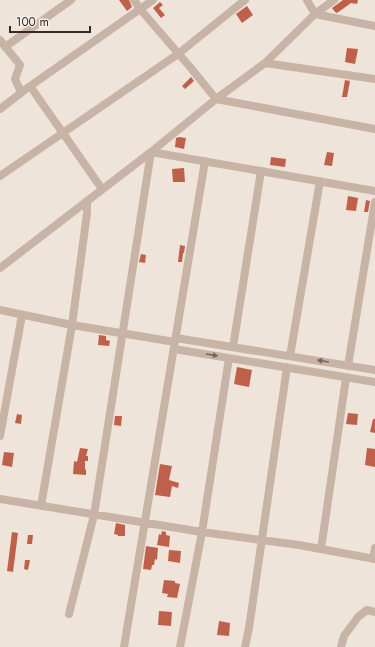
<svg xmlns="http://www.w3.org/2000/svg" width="375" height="647" font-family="Jost,sans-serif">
	<rect width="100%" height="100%" fill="#efe4da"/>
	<!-- building -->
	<path fill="#be604a" d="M119,0H129L132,7L127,11Z
		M343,0H358L357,4L351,3L337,13L335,12L332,8Z
		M160,2L163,5L159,8L165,15L161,18L153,8Z
		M247,6L253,15L242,23L236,14Z
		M347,48L358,49L355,64L345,62Z
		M191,77L194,81L185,89L182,86Z
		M345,80L350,81L347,97H342Z
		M179,137L186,138L184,149L175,147L176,138Z
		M327,152L334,153L332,166L324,165Z
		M271,157L286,159L285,167L270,165Z
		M184,168L185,182H173L172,169Z
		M348,196L358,198L356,211L346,210Z
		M366,200L370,201L368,212H364Z
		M180,245L185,246L184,253H183L182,262H178Z
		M141,254L146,255L145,263L139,262Z
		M99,335L106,336V340L110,341L109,346L98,345Z
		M237,367L252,370L249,387L234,384Z
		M348,413L358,414L357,425L346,424Z
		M17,414L22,415L21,424L15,423Z
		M115,416H122L121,426L114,425Z
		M373,419H375V433L370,432Z
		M80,448L88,449L86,456H88V461H85V469L86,470V475L73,474L74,461L77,462Z
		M367,448L375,449V467L365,465Z
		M4,452L14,453L12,467L2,465Z
		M160,464L172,466L169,480L179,483L178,488L172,486L170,497L155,495Z
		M116,523L125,525V536H118V535L114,534Z
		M162,531L166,532V535L170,536L169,547L157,545L159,534L161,535Z
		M12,532L18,533L13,572L7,571Z
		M28,535H33L32,544H27Z
		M146,546L158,548L157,560L155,559L154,565H152L151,570L143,569Z
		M169,550L181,551L180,563L168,561Z
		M25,560H30L28,570L24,569Z
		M164,580L175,581V583L180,584L177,598L167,597L168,594L162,593Z
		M159,611L172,612L171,626L158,625Z
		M219,621L230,623L229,636L217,635Z"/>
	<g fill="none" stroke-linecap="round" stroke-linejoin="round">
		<!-- minor -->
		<path stroke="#c7b4a7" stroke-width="8" d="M134,0L140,9L190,67L216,99L375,129
			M307,0L315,14L375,26
			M0,40L20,65L15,79L21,92
			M5,47L71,0
			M265,63L375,79
			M30,86L102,189
			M0,109L26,89L153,0
			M0,176L178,54L245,0
			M0,268L151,152L216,99L265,63L315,14L334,0
			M0,310L72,325L175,342
			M176,338L375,370
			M233,347L261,171
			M174,349L375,382
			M290,356L320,181
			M348,366L375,202
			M0,436L22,315
			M0,499L202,532L299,545L375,559
			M41,506L72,325L87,213V201
			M321,549L346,378
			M373,559L375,548
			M69,614L94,515L151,152L375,191
			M124,647L205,161
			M180,647L202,532L229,358
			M245,647L249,628L287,367
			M341,647L344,636L358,617L367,610L375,612"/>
	</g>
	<!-- one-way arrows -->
	<defs><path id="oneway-solid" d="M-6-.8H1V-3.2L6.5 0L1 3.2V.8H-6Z"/></defs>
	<g fill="#766861">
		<use href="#oneway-solid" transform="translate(212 355) rotate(9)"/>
		<use href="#oneway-solid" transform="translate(323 361) rotate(-171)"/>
	</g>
	<!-- scale -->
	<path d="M10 26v6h80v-6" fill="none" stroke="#332a27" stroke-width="2"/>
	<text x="16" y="26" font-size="12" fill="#332a27" stroke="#f8eee6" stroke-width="3" paint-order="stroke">100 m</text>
</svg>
